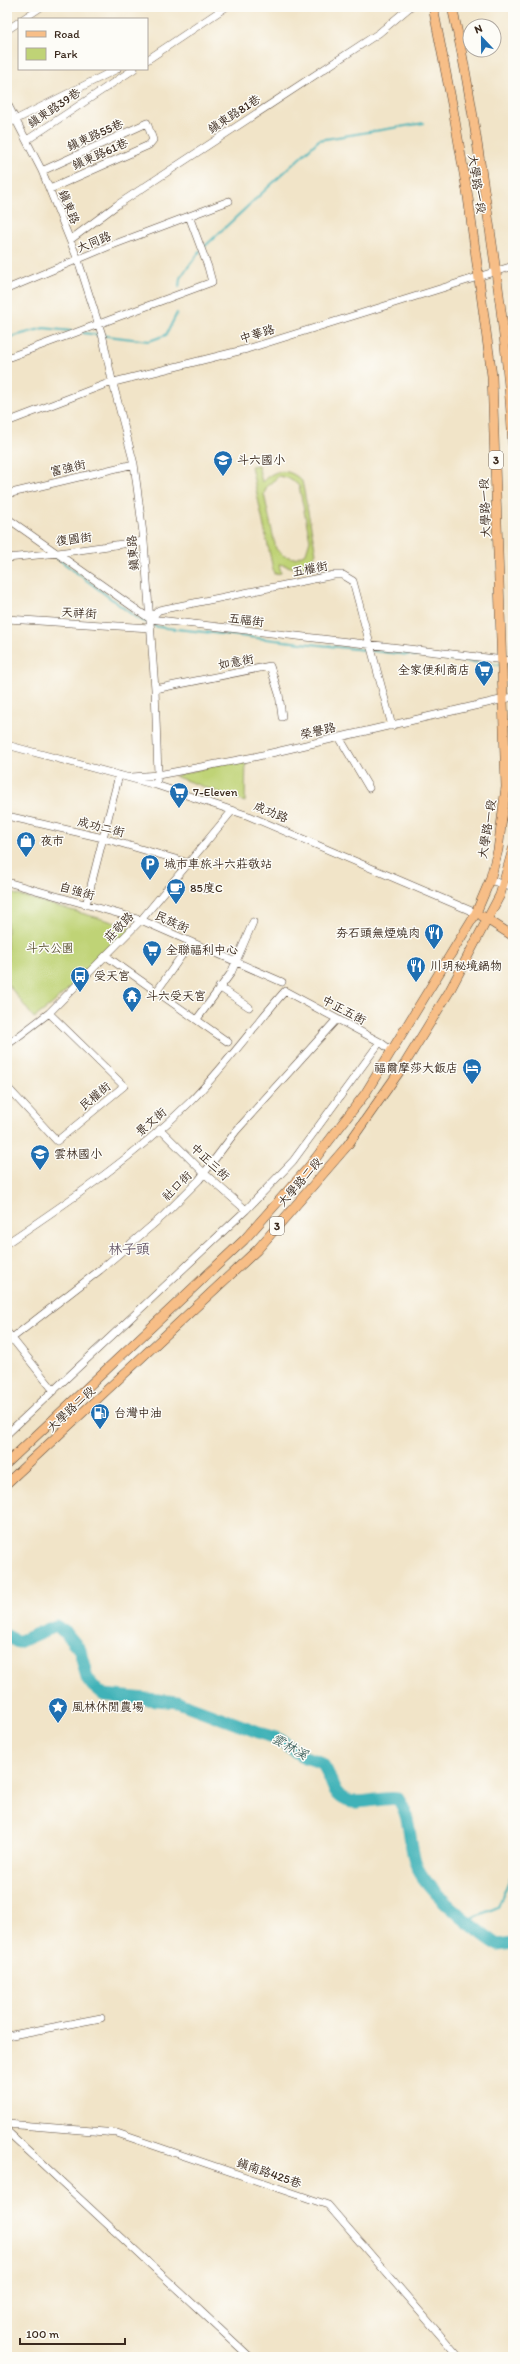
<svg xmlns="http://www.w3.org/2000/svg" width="520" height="2364" font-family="Itim,'LXGW WenKai TC',sans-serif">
	<rect width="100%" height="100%" fill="#fdfcf7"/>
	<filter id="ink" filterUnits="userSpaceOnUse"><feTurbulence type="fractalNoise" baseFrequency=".025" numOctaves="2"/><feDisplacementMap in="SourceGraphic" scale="8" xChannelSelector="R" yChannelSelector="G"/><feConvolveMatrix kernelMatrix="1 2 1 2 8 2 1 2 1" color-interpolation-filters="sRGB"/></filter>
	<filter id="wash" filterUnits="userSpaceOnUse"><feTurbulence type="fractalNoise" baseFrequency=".012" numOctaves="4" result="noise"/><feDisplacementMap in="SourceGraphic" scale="16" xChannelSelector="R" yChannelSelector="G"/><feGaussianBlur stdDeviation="0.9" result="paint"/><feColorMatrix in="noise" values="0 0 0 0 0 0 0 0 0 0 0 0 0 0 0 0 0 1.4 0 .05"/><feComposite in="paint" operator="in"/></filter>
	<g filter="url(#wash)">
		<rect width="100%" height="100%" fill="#f1e4c8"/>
		<!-- green -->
		<path fill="#bfd376" stroke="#7d7e4a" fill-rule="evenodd" d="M258,465L262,482C275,468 289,468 302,481L316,553L310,562L299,569L279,564L281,573L274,574L251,466ZM279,476L291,479L299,486L310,540L306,553L295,558L284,556L276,549L264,494L267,486Z
			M246,757L245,802L174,776Z
			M7,892L134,928L50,1006L34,1018L7,983Z"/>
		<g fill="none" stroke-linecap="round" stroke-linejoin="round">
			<!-- stream -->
			<path stroke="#41b2b8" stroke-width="2" d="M203,248L319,140L424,123
				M179,287L180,278L200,251
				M83,333L149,341L166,335L177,313
				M7,338L44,328L71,331
				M53,555L138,619L149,623
				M153,625L158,627L500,665
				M504,665L513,666
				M467,1920L498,1907L513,1871"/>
			<!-- river -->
			<path stroke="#41b2b8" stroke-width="13" d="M7,1636L18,1642L56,1626L66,1633L80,1650L87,1678L93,1686L104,1695L178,1702L269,1736C288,1740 288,1749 303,1756C309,1759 319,1760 323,1765C332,1776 331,1794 346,1800C359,1806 383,1796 398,1799C412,1818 408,1842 416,1864C424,1889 475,1929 498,1945L513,1943"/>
		</g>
	</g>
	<g filter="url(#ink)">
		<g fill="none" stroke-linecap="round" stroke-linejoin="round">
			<!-- minor casing -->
			<g stroke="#564638" stroke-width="8">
				<path id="minor" d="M23,19L41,7
					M7,30L19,22
					M147,60L226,7
					M7,103L42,171L78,260L103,338L111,376L134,464L144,541L155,689L158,775L156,785
					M7,124L117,69
					M27,140L134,69
					M42,171L147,123L153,140L149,145L50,189
					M70,240L117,205L379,33L410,7
					M7,289L107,247L229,201
					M7,358L212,282L208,267L189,216
					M7,422L106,384L247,349L513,266
					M7,494L134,464
					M7,518L150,619L513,661
					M7,558L58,553L144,541
					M7,619L150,628
					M150,619L159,610L334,575H343L353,581L392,726
					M155,689L270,666L279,694L282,717
					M339,737L369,788
					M7,745L156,785L249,816L476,913
					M132,777L158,775L254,757L513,697
					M7,816L103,838L189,863
					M490,880L513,888
					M7,882L141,920L282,982
					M86,905L119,775
					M106,956L228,1042
					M219,987L249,1007
					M157,991L191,942
					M197,1019L231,973L253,922
					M7,1045L49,1013L141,920L232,811
					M7,1087L57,1141L124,1086L49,1013
					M160,1129L205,1174L246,1210
					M7,1243C71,1200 135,1156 190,1102C224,1068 253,1027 285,991L380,1042L392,1051
					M7,1332L54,1391
					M7,1342L100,1270L163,1216L199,1180L236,1131L337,1019
					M7,1434L246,1210L293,1161L380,1042
					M7,2036L101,2018
					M7,2124L117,2133L328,2205L459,2357
					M7,2131L250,2357"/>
			</g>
			<!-- major casing -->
			<g stroke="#564638" stroke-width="10">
				<path id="major" d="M452,7C466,67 475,128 484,189C497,275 509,360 513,447
					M482,916L513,936
					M7,1463L244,1240L308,1168L365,1094L476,913L490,880L498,850L506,787L492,376L468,197L453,109L433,7
					M7,1483L257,1250L347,1146L404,1065L449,992L500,895L513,849"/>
			</g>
			<!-- minor -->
			<use href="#minor" stroke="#fff" stroke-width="7"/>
			<!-- major -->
			<use href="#major" stroke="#f7be87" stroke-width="9"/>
		</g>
	</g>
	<!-- icons -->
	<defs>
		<g id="school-pin" transform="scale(1)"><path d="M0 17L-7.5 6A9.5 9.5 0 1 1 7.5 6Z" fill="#1f6fb2" stroke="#fdfcf7"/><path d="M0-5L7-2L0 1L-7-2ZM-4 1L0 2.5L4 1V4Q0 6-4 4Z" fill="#fff"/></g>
		<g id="supermarket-pin" transform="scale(1)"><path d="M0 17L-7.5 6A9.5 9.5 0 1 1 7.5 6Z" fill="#1f6fb2" stroke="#fdfcf7"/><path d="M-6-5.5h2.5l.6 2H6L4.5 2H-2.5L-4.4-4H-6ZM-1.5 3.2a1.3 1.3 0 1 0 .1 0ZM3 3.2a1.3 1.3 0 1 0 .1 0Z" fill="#fff"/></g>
		<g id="shop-pin" transform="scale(1)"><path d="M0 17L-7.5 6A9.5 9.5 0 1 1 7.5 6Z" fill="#1f6fb2" stroke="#fdfcf7"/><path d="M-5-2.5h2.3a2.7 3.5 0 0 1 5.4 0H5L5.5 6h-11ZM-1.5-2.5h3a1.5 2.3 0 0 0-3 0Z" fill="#fff"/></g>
		<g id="parking-pin" transform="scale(1)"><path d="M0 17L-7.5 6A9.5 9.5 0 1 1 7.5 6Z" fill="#1f6fb2" stroke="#fdfcf7"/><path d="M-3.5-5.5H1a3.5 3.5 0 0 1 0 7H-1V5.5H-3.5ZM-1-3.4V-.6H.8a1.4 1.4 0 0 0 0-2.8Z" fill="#fff"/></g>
		<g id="cafe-pin" transform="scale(1)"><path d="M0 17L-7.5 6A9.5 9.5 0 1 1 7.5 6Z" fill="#1f6fb2" stroke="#fdfcf7"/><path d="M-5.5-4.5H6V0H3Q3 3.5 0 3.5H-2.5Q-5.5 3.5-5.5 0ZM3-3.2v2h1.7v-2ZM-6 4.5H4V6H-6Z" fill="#fff"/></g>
		<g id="restaurant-pin" transform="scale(1)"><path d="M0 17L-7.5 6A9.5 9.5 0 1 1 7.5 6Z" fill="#1f6fb2" stroke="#fdfcf7"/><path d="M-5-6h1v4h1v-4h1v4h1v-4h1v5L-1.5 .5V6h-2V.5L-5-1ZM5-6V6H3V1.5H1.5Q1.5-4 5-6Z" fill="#fff"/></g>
		<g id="bus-pin" transform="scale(1)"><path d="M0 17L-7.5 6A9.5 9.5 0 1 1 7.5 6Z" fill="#1f6fb2" stroke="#fdfcf7"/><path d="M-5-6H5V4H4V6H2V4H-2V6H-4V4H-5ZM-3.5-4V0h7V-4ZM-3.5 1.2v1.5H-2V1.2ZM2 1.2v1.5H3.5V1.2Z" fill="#fff"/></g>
		<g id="temple-pin" transform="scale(1)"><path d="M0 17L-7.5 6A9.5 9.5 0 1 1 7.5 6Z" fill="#1f6fb2" stroke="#fdfcf7"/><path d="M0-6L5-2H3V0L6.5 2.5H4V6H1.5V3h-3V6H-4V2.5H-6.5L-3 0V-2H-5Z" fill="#fff"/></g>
		<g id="hotel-pin" transform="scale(1)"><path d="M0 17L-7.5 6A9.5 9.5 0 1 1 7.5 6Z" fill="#1f6fb2" stroke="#fdfcf7"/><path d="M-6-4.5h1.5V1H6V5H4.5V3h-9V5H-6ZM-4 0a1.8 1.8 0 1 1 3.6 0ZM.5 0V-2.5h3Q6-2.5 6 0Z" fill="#fff"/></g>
		<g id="fuel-pin" transform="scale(1)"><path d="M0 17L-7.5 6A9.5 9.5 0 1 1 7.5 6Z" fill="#1f6fb2" stroke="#fdfcf7"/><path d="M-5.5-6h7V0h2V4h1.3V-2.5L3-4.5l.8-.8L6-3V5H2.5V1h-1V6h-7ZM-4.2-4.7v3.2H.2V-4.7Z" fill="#fff"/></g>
		<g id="sight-pin" transform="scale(1)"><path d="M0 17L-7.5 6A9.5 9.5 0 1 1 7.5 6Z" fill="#1f6fb2" stroke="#fdfcf7"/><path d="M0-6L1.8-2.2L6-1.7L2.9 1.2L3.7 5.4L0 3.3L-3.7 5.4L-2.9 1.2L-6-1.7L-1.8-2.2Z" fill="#fff"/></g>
	</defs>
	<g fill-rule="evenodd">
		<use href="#school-pin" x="223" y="460"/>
		<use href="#supermarket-pin" x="484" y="670"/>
		<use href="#supermarket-pin" x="179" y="792"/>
		<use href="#shop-pin" x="26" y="841"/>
		<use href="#parking-pin" x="150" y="864"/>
		<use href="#cafe-pin" x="176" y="888"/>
		<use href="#restaurant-pin" x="434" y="933"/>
		<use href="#supermarket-pin" x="152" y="950"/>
		<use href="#restaurant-pin" x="416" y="966"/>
		<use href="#bus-pin" x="80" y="976"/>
		<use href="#temple-pin" x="132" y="996"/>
		<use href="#hotel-pin" x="472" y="1068"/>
		<use href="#school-pin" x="40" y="1154"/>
		<use href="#fuel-pin" x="100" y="1413"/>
		<use href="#sight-pin" x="58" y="1707"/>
	</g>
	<g text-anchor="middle" stroke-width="3" stroke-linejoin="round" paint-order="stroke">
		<!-- shield labels -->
		<g fill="#fdfcf7" stroke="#75695f" stroke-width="1">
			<rect x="489" y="451" width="14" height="18" rx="3"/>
			<rect x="270" y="1217" width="14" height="18" rx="3"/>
		</g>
		<g font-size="11" font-weight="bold" fill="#3b2a1e">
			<text x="496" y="464">3</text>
			<text x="277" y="1230">3</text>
		</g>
		<!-- street labels -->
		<g font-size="12" fill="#3b2a1e" stroke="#fdfcf7">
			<text transform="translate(54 108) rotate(-34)" y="4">鎮東路39巷</text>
			<text transform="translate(234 114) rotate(-33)" y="4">鎮東路81巷</text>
			<text transform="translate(95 135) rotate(-24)" y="4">鎮東路55巷</text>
			<text transform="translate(100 154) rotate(-24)" y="4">鎮東路61巷</text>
			<text transform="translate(477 184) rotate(81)" y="4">大學路一段</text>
			<text transform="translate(69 207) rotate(68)" y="4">鎮東路</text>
			<text transform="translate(94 242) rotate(-22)" y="4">大同路</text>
			<text transform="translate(257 334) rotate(-17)" y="4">中華路</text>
			<text transform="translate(68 468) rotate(-13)" y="4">富強街</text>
			<text transform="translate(485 508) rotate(-92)" y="4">大學路一段</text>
			<text transform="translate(74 539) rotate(-7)" y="4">復國街</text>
			<text transform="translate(133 553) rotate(-95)" y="4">鎮東路</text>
			<text transform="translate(310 569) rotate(-11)" y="4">五權街</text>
			<text transform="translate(79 613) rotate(3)" y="4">天祥街</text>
			<text transform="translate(246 620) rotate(7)" y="4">五福街</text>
			<text transform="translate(236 662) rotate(-11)" y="4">如意街</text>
			<text transform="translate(318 731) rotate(-13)" y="4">榮譽路</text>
			<text transform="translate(271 812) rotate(22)" y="4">成功路</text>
			<text transform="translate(101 827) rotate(14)" y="4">成功二街</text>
			<text transform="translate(487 829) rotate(-81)" y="4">大學路一段</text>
			<text transform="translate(77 891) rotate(16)" y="4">自強街</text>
			<text transform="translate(172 922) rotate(24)" y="4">民族街</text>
			<text transform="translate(119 927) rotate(-46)" y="4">莊敬路</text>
			<text transform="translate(344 1010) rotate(28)" y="4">中正五街</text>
			<text transform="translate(95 1096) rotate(-40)" y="4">民權街</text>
			<text transform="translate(151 1122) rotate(-41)" y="4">景文街</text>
			<text transform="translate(210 1162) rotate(43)" y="4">中正三街</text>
			<text transform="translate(300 1182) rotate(-49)" y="4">大學路二段</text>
			<text transform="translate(177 1186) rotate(-45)" y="4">社口街</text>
			<text transform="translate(71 1409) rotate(-43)" y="4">大學路二段</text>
			<text transform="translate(269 2173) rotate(19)" y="4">鎮南路425巷</text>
		</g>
		<!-- poi labels -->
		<g font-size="12" fill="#3b2a1e" stroke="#fdfcf7" text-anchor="start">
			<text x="237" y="464">斗六國小</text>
			<text x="470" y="674" text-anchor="end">全家便利商店</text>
			<text x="193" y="796">7-Eleven</text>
			<text x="40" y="845">夜市</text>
			<text x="164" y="868">城市車旅斗六莊敬站</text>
			<text x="190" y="892">85度C</text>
			<text x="420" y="937" text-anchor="end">夯石頭無煙燒肉</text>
			<text x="166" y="954">全聯福利中心</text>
			<text x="430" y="970">川玥秘境鍋物</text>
			<text x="94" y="980">受天宮</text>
			<text x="146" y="1000">斗六受天宮</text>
			<text x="458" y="1072" text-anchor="end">福爾摩莎大飯店</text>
			<text x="54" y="1158">雲林國小</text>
			<text x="114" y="1417">台灣中油</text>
			<text x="72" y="1711">風林休閒農場</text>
		</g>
		<!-- park labels -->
		<g font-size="12" fill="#5c5434" stroke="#fdfcf7">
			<text x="50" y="952">斗六公園</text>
		</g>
		<!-- water labels -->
		<g font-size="13" font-style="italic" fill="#3d605c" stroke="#fdfcf7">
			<text transform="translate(290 1746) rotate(29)" y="5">雲林溪</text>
		</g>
		<!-- quarter labels -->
		<g font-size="14" fill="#675869" stroke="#fdfcf7">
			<text x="129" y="1254">林子頭</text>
		</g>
	</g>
	<!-- margin -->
	<rect width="520" height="2364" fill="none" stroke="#fdfcf7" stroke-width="24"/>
	<!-- legend -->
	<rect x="18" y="18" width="130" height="52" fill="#fdfcf7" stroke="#afa8a0"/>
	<rect x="26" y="31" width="20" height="6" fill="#f7be87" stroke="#afa8a0"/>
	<text x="54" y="38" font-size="12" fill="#3b2a1e">Road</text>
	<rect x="26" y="48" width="20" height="12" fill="#bfd376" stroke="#afa8a0"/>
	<text x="54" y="58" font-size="12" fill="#3b2a1e">Park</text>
	<!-- north arrow -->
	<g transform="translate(482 38) rotate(338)"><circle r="19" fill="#fdfcf7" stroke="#afa8a0"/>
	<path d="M0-3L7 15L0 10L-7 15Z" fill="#1f6fb2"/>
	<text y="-6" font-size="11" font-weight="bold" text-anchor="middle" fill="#3b2a1e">N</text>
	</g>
	<!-- scale -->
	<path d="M20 2338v6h105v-6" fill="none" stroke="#3b2a1e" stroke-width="2"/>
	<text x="26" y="2338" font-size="12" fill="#3b2a1e" stroke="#fdfcf7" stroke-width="3" paint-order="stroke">100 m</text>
</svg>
